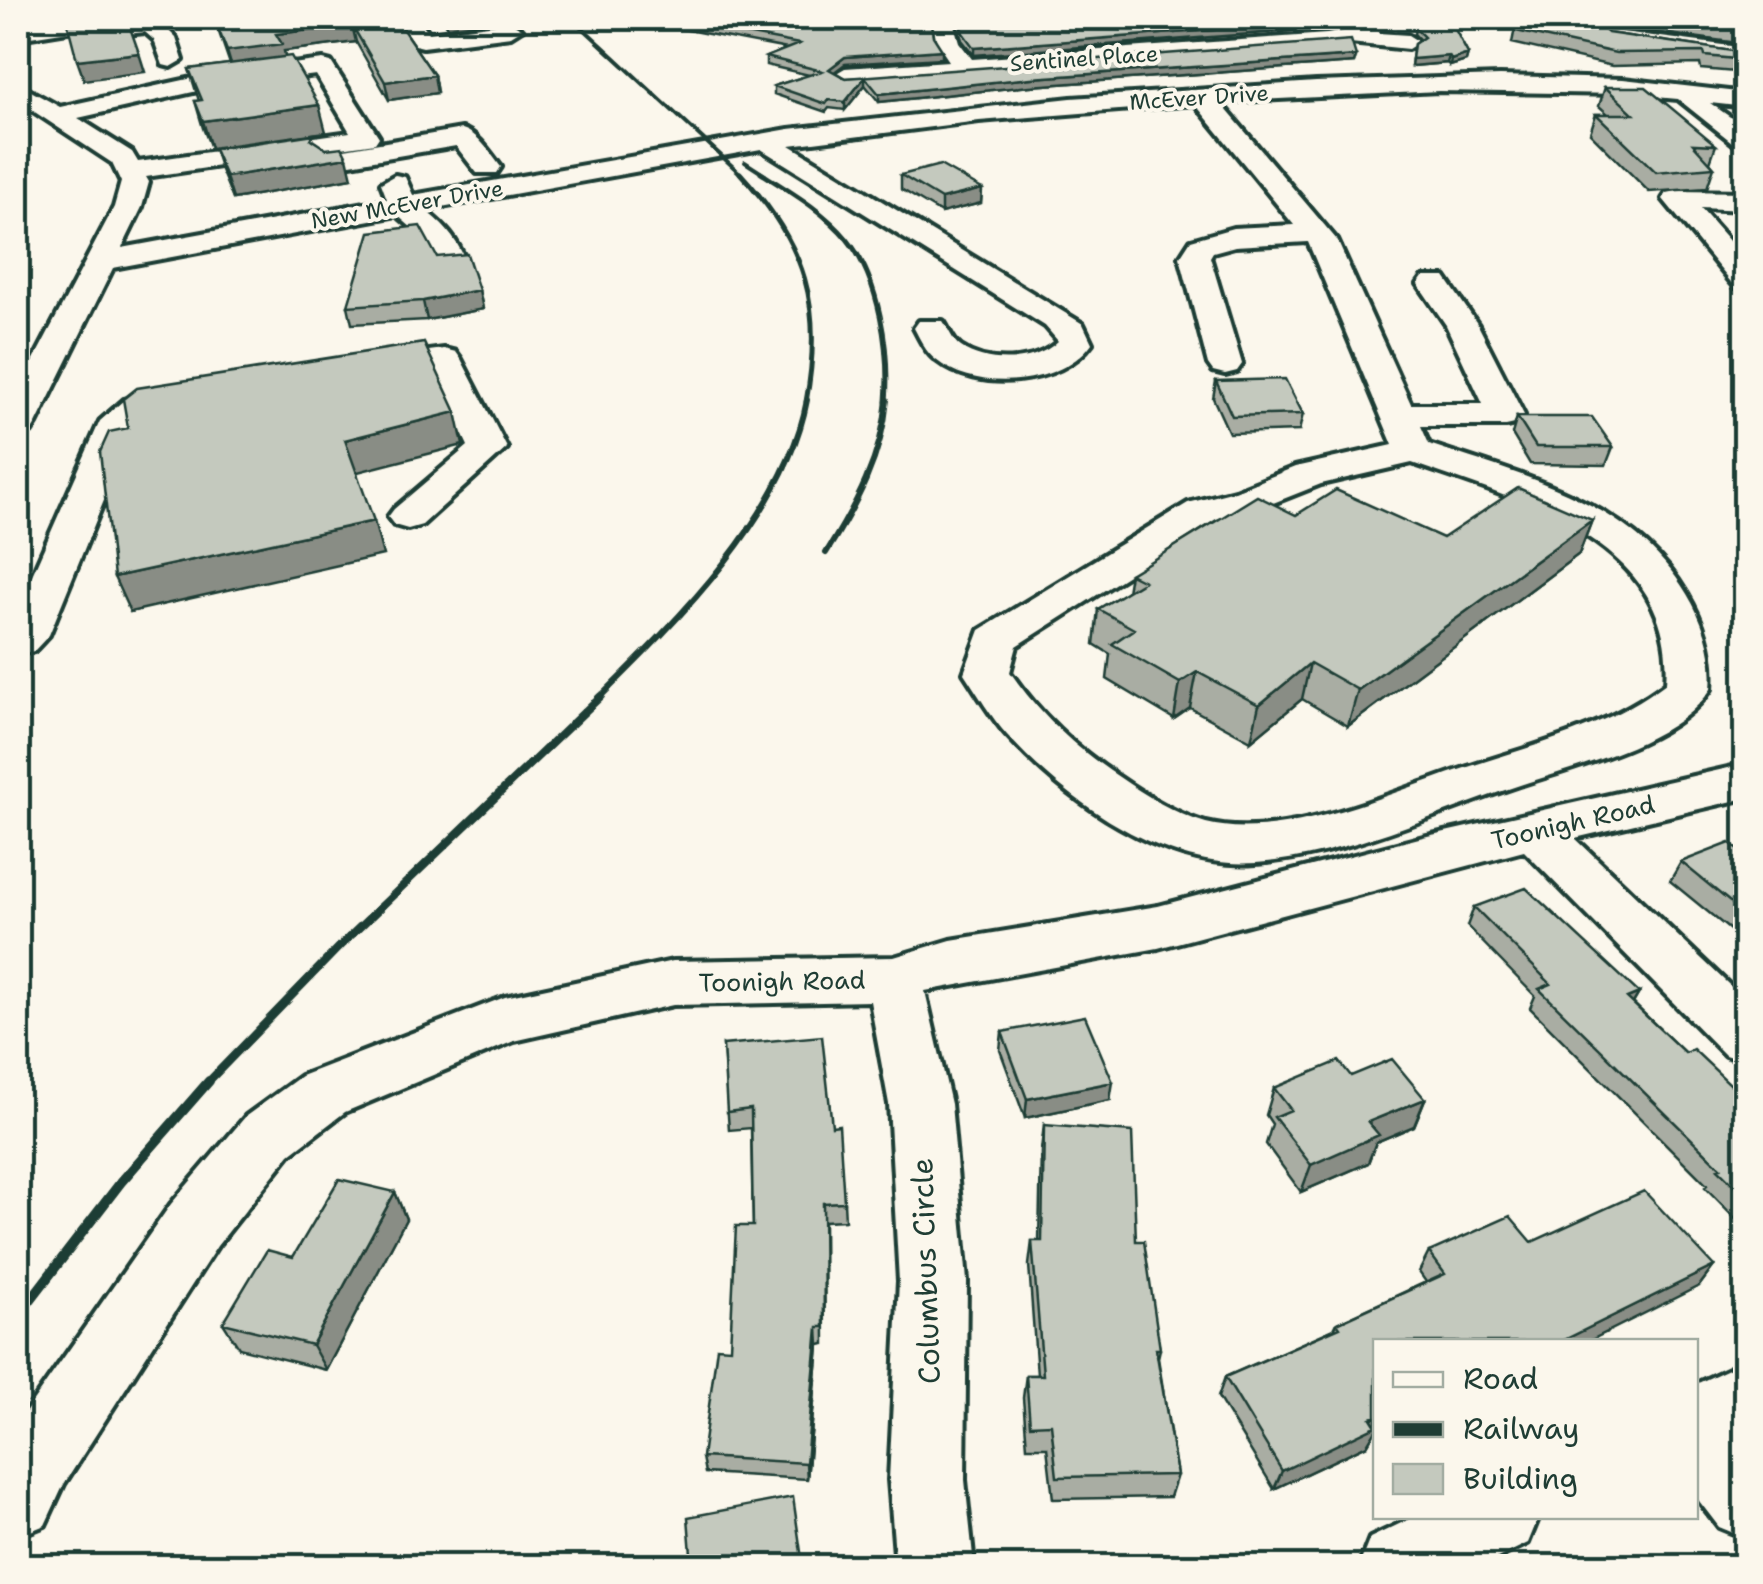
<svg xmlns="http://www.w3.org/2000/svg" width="1763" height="1584" font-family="'Shantell Sans',sans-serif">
	<rect width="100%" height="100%" fill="#fbf7ec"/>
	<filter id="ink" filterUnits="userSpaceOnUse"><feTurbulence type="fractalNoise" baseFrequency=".01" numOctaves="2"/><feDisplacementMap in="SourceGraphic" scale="20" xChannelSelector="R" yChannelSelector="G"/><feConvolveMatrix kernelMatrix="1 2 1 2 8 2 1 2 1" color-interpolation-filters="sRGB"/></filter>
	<g filter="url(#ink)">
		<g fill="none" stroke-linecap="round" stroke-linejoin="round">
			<!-- minor casing -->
			<g stroke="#1f3d34" stroke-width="8">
				<path id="minor" d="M72,18L158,20L176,38L183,60L171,67L163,65L154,40L145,32L90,38L82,36L80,29L18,39V25Z
					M396,18H418L429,33L511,22L522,29L511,36L423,47L415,45Z
					M932,18H952L959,42L972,59L1327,34L1355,29L1363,18H1383L1378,33L1408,35L1419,42L1408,49L1350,43L845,82L833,75L845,68L949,61L937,43Z
					M1583,18H1606L1622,32L1746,48V62L1607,43Z
					M323,60L331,62L379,137L375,143L146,177L149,182L142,207L122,248L387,199L381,183L395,175L405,177L413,195L789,129L1071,98L1316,82L1500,76L1623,79L1746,93V107L1710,103L1746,128V148L1737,146L1678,99L1623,94L1439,91L1220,102L1337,240L1411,404H1483L1446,325L1418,284L1423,277H1445L1478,325L1524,415L1519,423L1506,426H1421L1429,444C1526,477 1632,501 1687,594C1705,624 1714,654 1711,689C1676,743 1576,766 1517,786C1433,814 1346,856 1256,863C1163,870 1067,801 1007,735C991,717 978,694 964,673L980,630L1188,503L1235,491L1295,467L1393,445L1308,242L1235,246L1213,252L1210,257L1242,364L1237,371L1225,374L1213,371L1208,364L1180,257L1191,240L1233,228L1294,225L1195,104L979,121L790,145L1083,324L1092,343C1062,386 977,393 936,360C926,353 920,339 914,328L919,321H943C949,329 952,341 961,347C987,365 1035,364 1058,341L1045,326L761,149L425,210C445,226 457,239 467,264L463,271H441L427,241L397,215L113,268L36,424L31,432L18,435V390L114,207L121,182L112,163L18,101V84L60,107L202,76ZM316,75L350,132L138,162L132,152L78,118L202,90ZM1412,463C1516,500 1678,540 1666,683C1608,727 1538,744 1471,766C1396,790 1285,843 1206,823C1175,814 1145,795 1119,777C1075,748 1040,715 1010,672L1017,646L1216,519L1263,507L1321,484Z
					M462,129C478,133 491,154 501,167L497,173H477L456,146L333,167L320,159L333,151Z
					M1677,191L1746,192V210L1700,208L1746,260V289L1735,287L1663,199L1667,193Z
					M444,349L456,352L461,359L507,448L422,525L408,529L394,525L388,517L394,509L468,446L433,371L367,379L355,376L350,369L355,362L367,359Z
					M190,388L203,391L208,399L203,407L148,417L134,427L49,635L34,651L18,654V607L100,421L124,400Z
					M1746,764V798L1575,838L1746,1001V1062L1725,1055L1524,851L1158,948L925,991L951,1104L967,1281L965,1480L974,1566H896L889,1480L899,1281L889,1104L870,1001L673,1005L514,1041L345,1112L290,1154L217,1246L64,1484L45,1525L18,1536V1423L171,1204L246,1116L301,1076L505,997L673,961L894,957L951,940L1158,906L1423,837Z
					M1746,1361V1435L1742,1437L1746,1441V1538L1719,1527L1696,1497V1384Z
					M1416,1516H1539L1528,1543L1481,1566H1359L1370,1538Z"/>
			</g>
			<!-- minor -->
			<use href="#minor" fill="#fbf7ec" fill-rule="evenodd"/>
			<!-- rail-far4 -->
			<path stroke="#1f3d34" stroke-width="4" d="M572,18L742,175
				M745,162L765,175"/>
			<!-- rail-far3 -->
			<path stroke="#1f3d34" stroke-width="5" d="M740,173C806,245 824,306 806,402
				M761,173C791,192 824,211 847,239C880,280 890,351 886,402"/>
			<!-- rail-far2 -->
			<path stroke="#1f3d34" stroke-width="6" d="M826,553C856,505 882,457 887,400
				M599,698C678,620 786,513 807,400"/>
			<!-- rail-far1 -->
			<path stroke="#1f3d34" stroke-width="8" d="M207,1083L342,944L601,696"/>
			<!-- rail -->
			<path stroke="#1f3d34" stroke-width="10" d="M18,1316L121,1182L209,1081"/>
		</g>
		<!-- wall -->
		<path fill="#a9ada3" stroke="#1f3d34" stroke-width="2.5" d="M214,18H395L434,75L437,93L389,100L356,42L284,51L285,57L326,132L211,148L203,128L195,101H199L189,69L230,64Z
			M440,18H519V21L510,18L447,27Z
			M661,18H930L933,36L942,58L845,64L835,72L845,78L1356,56L1354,63L1030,86L879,102L865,85L845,110L829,108L826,112L774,94V86L809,75L766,65V57L787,49L672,27Z
			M955,18H1345L1344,27L974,55L962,40Z
			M1415,18H1449L1468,54L1466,61L1450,66L1447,63L1411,66L1414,44L1420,40L1414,34L1416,22L1419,23Z
			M1517,18L1608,33L1746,53V73L1701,69L1700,64L1612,66L1512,43Z
			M1610,18H1746V44L1624,28Z
			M1605,87L1716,145L1710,162L1714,167L1707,188L1649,192L1590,133L1596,114H1608L1599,106Z
			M316,143L352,178L233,199L221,170L214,149Z
			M901,175L982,189L981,203L941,213L901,189Z
			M437,257L479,290L483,309L427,320L352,324L348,306Z
			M1216,381L1303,414L1299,431L1229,433L1213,398Z
			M1517,417L1613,447L1606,465L1530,464L1512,434Z
			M1296,515L1443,538L1592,520L1579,554L1348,726L1302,699L1251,741L1190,708L1174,719L1107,679L1110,654L1094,644L1098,609L1127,592L1130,574Z
			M1746,856V943L1670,881L1681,862Z
			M1474,907L1639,993L1633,1003L1685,1053L1746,1099V1229L1705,1187L1707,1185L1530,1008L1535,996L1467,926Z
			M1002,1032L1110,1100L1025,1118L1000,1050Z
			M723,1045L832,1126L844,1202L845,1220L824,1221L825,1344L819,1345L807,1479L705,1473L702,1457L730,1348L753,1226L751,1128L729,1130Z
			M1351,1076L1425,1099L1414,1126L1376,1142L1368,1163L1301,1192L1266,1144L1272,1124L1266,1115L1274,1088Z
			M1044,1125L1136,1241L1160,1349L1158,1358L1177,1475L1170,1497L1053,1499L1047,1447H1027L1023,1398L1026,1375H1037L1029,1265L1032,1241H1039L1041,1150Z
			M395,1192L406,1219L326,1370L239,1348L223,1323L293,1257Z
			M1532,1242L1714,1266L1699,1286L1376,1342V1430L1367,1445L1274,1489L1218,1397L1225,1377L1334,1329L1337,1323L1426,1282L1419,1272L1429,1252Z"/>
		<!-- shaded-wall -->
		<path fill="#898d85" stroke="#1f3d34" stroke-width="2.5" d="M446,18H510L447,27Z
			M1345,20L1344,27L974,55V48Z
			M352,25L356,42L284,51L286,61L232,68L227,51L276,34Z
			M942,50V58L845,64L829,76V69L845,57Z
			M139,53L145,72L84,80L77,60Z
			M1468,54L1466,61L1450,66L1451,60Z
			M1356,56L1354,63L1030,86L879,102V94L1031,78Z
			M1449,56L1447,63L1411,66L1412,59Z
			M434,75L437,93L389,100L385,82Z
			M865,77V85L845,110V102Z
			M319,105L326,132L211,148L203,121Z
			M347,157L352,178L233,199L226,177Z
			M24,186L30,201V251L18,253V237Z
			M982,189L981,203L941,213V199Z
			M479,290L483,309L427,320L423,301Z
			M456,412L463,445L354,473L345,440Z
			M1592,520L1579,554L1348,726L1358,690Z
			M374,521L383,555L130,612L114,577Z
			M1310,663L1302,699L1251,741L1259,705Z
			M1197,672L1190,708L1174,719L1180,683Z
			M1639,993L1628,1012L1627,998Z
			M1113,1082L1110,1100L1025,1118L1027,1099Z
			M1425,1099L1414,1126L1376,1142L1368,1163L1301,1192L1311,1165L1368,1122Z
			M395,1192L406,1219L326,1370L312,1345Z
			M1714,1266L1699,1286L1587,1342H1560Z
			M818,1327L819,1345L807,1479L806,1463Z
			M1376,1416V1430L1367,1445L1274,1489L1282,1471Z"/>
		<!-- building -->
		<path fill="#c4c9be" stroke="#1f3d34" stroke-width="2.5" d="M66,18L84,23L127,19L139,53L77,60Z
			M214,18H395L434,75L385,82L352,25L276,34L282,44L227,51Z
			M668,18H930L933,36L942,50L845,57L829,69L845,78L1351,40L1356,56L1031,78L879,94L865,77L845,102L829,100L826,104L774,86L822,71L766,57L799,44L671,20Z
			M958,18H1345V20L974,48L963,33Z
			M1421,18H1449L1468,54L1451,60L1449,56L1412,59L1414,44L1424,37L1415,28L1416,22L1425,24Z
			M1517,18H1592L1608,33L1746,53V60L1705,56L1704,52L1616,53L1516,31Z
			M1636,18H1746V31Z
			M291,56L319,105L203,121L195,101L202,100L189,69Z
			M1605,87H1646L1716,145L1693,144L1714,167L1656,172L1596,114H1634Z
			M314,134L311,139L326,149L342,147L347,157L226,177L214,149Z
			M940,165L982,189L941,199L901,175Z
			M24,186L23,236L18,237V187Z
			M420,226L437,257L467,254L479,290L423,301L348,306L370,232Z
			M424,343L456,412L345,440L374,521L114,577L100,452L109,432L128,428L123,399L137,388Z
			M1285,379L1303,414L1232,416L1216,381Z
			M1517,417H1592L1613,447H1536Z
			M1518,488L1592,520L1358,690L1310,663L1259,705L1197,672L1180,683L1112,644L1134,629L1098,609L1144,581L1130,574L1257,496L1296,515L1336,490L1443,538Z
			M1730,843L1746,856V915L1681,862Z
			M1526,888L1639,993L1627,998L1685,1053L1693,1049L1746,1099V1197L1718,1169L1721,1168L1539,989L1551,984L1474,907Z
			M1085,1016L1113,1082L1027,1099L1002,1032Z
			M822,1036L832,1126L839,1125L844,1202L823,1203L824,1327H818L806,1463L702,1457L717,1347L730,1348L736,1226H753L751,1109L727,1112L723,1045Z
			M1392,1059L1425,1099L1368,1122L1379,1135L1311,1165L1274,1117L1291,1110L1274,1088L1339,1061L1351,1076Z
			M1044,1125L1132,1132L1136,1241H1144L1160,1349H1156L1177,1475L1057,1477L1051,1424L1030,1425L1026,1375H1043L1032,1241H1042Z
			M339,1179L395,1192L312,1345L223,1323L267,1250L293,1257Z
			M1644,1191L1714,1266L1560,1342H1376V1416L1371,1418L1376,1426L1282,1471L1225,1377L1340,1327L1337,1323L1445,1274L1429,1252L1510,1216L1532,1242Z
			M793,1497L803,1566H692L688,1517Z"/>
	</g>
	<g text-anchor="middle" stroke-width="8" stroke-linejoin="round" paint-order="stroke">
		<!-- far-street labels -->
		<g font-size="22" fill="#1f3d34" stroke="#fbf7ec">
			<text transform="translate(1084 58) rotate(-4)" y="8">Sentinel Place</text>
			<text transform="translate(1199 97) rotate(-4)" y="8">McEver Drive</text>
			<text transform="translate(407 204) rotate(-10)" y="8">New McEver Drive</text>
		</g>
		<!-- street labels -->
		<g font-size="25" fill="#1f3d34" stroke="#fbf7ec">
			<text transform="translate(1573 822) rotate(-13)" y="9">Toonigh Road</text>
			<text transform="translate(782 981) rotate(-1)" y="9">Toonigh Road</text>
		</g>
		<!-- near-street labels -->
		<g font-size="30" fill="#1f3d34" stroke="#fbf7ec">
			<text transform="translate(926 1271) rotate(-92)" y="10">Columbus Circle</text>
		</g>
	</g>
	<!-- margin -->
	<rect width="1763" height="1584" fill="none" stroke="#fbf7ec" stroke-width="60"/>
	<rect x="30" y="30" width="1703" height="1524" fill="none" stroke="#1f3d34" stroke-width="4" filter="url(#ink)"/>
	<!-- legend -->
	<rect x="1373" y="1339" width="325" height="180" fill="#fbf7ec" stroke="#a3ada2" stroke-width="2.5"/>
	<rect x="1393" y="1372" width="50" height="15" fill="#fbf7ec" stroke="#a3ada2" stroke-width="2.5"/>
	<text x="1463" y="1389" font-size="30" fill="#1f3d34">Road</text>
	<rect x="1393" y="1422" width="50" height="15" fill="#1f3d34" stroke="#a3ada2" stroke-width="2.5"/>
	<text x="1463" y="1439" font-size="30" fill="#1f3d34">Railway</text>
	<rect x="1393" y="1464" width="50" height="30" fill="#c4c9be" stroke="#a3ada2" stroke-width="2.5"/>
	<text x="1463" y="1489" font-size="30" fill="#1f3d34">Building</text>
</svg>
